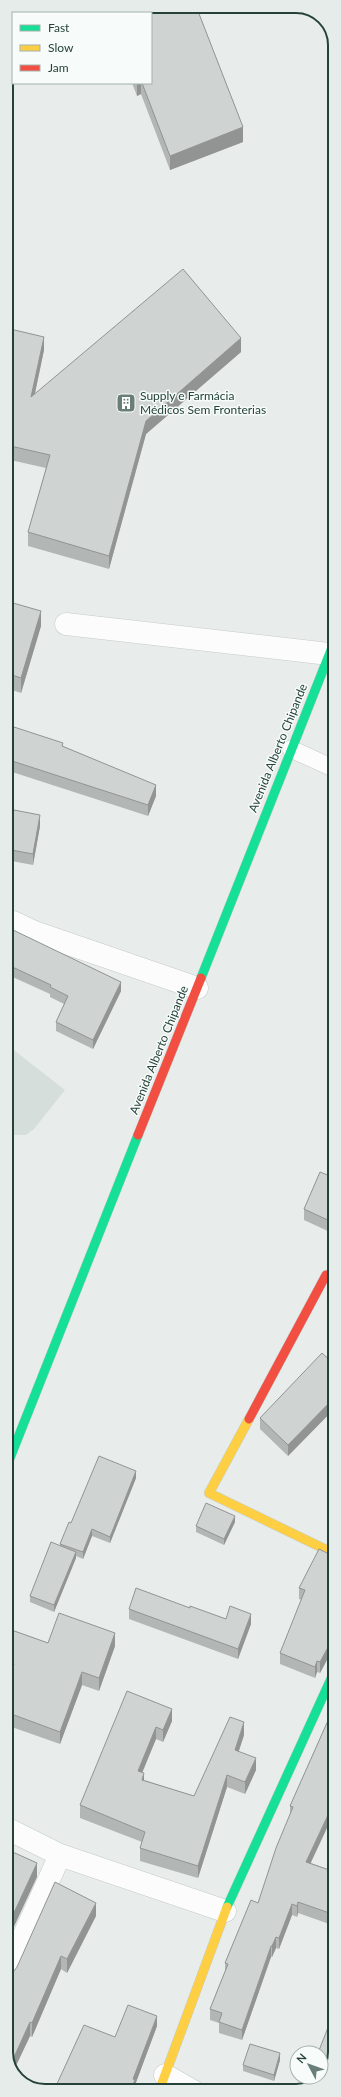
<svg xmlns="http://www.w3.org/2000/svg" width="341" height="2097" font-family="Lato,sans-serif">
	<rect width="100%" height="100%" fill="#e8edeb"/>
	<!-- built -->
	<path fill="#d6dedb" d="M6,1044L65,1090L34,1129L26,1135H11L6,1131Z"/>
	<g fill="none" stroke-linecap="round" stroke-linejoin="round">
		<!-- lane casing -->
		<g stroke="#c5cac8" stroke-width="18">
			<path id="lane" d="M291,749L335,769"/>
		</g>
		<!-- street casing -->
		<g stroke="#c5cac8" stroke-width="23">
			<path id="street" d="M66,624L329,654
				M6,926L13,922L34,932L197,988
				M6,1828L60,1855L225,1911
				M6,1975L60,1855
				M165,2075L193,2091"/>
		</g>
		<!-- fast casing -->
		<g stroke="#c3cbc8" stroke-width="10">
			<path id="fast" d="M201,978L335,640
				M6,1468L138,1135
				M227,1907L335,1670"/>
		</g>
		<!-- slow casing -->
		<g stroke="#c3cbc8" stroke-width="10">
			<path id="slow" d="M249,1419L209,1493L335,1554
				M159,2091L227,1907"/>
		</g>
		<!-- jam casing -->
		<g stroke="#c3cbc8" stroke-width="10">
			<path id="jam" d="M138,1135L201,978
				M249,1419L326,1275L335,1280"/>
		</g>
		<!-- lane -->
		<use href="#lane" stroke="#fcfcfc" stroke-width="17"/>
		<!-- street -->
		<use href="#street" stroke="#fcfcfc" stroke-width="22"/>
		<!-- fast -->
		<use href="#fast" stroke="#16e098" stroke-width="9"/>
		<!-- slow -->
		<use href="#slow" stroke="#ffcf43" stroke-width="9"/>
		<!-- jam -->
		<use href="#jam" stroke="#f24e42" stroke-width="9"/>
	</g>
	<!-- wall -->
	<path fill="#b2b6b5" d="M57,6H196L243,142L170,170L141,94L137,96L132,83H151V13H59L57,9Z
		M6,328L44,350L35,394L241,352L146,434L109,569L28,546V532L46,468L6,459V391L10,374H6Z
		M6,601L41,626L21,693L6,688Z
		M63,746L156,796L148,816L6,770V752Z
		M40,826L33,865L6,860V846Z
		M6,938L121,991L93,1049L56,1031V1022L64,1004L50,997V994L6,974Z
		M335,1178V1226L332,1233L304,1220V1209Z
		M335,1365V1408L288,1456L260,1429V1418Z
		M136,1478L110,1543L92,1536L83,1559L76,1556V1558L54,1612L30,1602V1596L60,1545V1544L71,1523Z
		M235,1522L224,1545L196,1532V1526Z
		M335,1524V1540L330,1538V1531Z
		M335,1557V1625L332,1631L335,1632V1658H333L327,1660L320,1673L317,1672L315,1678L280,1664V1653L302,1600L299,1599V1588Z
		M190,1608L226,1619L251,1624L238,1659L129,1619V1609Z
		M6,1628L48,1643L115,1646L99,1691L82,1685L60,1744L6,1725V1684L10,1675L6,1673Z
		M172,1709V1721L163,1742L156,1739L142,1772L144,1780L194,1796L244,1735L239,1751L256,1770L245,1794L227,1787L198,1878L140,1861V1848L142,1842L80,1818V1805Z
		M330,1716L311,1863L335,1872V1926L298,1913L297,1917L292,1915L279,1949L276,1948L272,1957H271L242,2040L219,2033V2023L210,2020V2009L225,1972V1963L258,1903L290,1815V1806Z
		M96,1916L67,1973L61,1969L32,2037L30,2036L13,2072L6,2057L8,1974L14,1971Z
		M335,1972V1983H334V1977Z
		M157,2026L135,2085L134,2091H56V2086L115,2037Z
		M335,2052L328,2071L321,2068V2053Z
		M280,2060L274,2081L243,2071V2065Z"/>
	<!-- shaded-wall -->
	<path fill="#919493" d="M137,83H141V94L137,96Z
		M243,127V142L170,170V156Z
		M44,337V350L31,411V397Z
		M241,338V352L146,434L109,569V556L146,421Z
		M41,611V626L21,693V678Z
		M156,785V796L148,816V805Z
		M40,815V826L33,865V854Z
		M121,982V991L93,1049V1040Z
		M335,1215V1226L332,1233V1222Z
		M335,1397V1408L288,1456V1445Z
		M136,1471V1478L110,1543V1537Z
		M235,1516V1522L224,1545V1539Z
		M92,1529V1536L83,1559V1552Z
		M76,1552V1558L54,1612V1605Z
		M251,1614V1624L238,1659V1649Z
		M335,1614V1625L332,1631V1635L330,1630V1623Z
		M115,1633V1646L99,1691V1678Z
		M333,1647V1658L327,1660L320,1673V1662L327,1649Z
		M317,1661V1672L315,1678V1667Z
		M82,1672V1685L60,1744V1732Z
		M172,1709V1721L163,1742V1730Z
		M244,1722V1735L235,1762V1750Z
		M156,1727V1739L138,1783V1771Z
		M256,1758V1770L245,1794V1782Z
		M144,1773V1785L142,1780Z
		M227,1775V1787L198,1878V1866Z
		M335,1800V1811L306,1873V1862Z
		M37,1863V1877L6,1944V1930Z
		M298,1902V1913L297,1917V1906Z
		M96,1903V1916L67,1973V1959Z
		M292,1904V1915L279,1949V1938Z
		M276,1937V1948L272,1957V1946Z
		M271,1946V1957L242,2040V2030Z
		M61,1956V1969L32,2037V2023Z
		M157,2016V2026L135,2085V2090L134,2091H130L133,2079Z
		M30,2022V2036L13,2072L10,2066Z
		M280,2053V2060L274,2081V2075Z"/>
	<!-- building -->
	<path fill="#cfd4d2" stroke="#919493" d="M62,6H196L243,127L170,156L142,83H151V13H64Z
		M183,269L241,338L146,421L109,556L28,532L50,455L6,445V391L13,361H6V328L44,337L31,397Z
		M6,601L41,611L21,678L6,673Z
		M14,727L63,743L62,746L156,785L148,805L6,759V752Z
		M14,810L40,815L33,854L6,849V846Z
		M11,929L121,982L93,1040L56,1022L68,996L50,987L51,985L6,964V938Z
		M320,1172L335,1178V1215L332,1222L304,1209Z
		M322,1353L335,1365V1397L288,1445L260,1418Z
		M99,1456L136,1471L110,1537L92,1529L83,1552L60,1544L69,1522L71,1523Z
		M206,1503L235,1516L224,1539L196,1526Z
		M335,1524V1534L330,1531Z
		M51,1542L76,1552L54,1605L30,1596Z
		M319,1549L335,1557V1614L330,1623L332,1624L330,1630L335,1632V1647H333L327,1649L320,1662L317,1661L315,1667L280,1653L305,1590L299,1588Z
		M136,1588L190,1608V1606L226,1619L230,1606L251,1614L238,1649L129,1609Z
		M59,1613L115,1633L99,1678L82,1672L60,1732L6,1712V1684L14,1664L6,1661V1628L48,1643Z
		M127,1691L172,1709L163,1730L156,1727L138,1771L144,1773L142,1780L194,1796L230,1717L244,1722L235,1750L256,1758L245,1782L227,1775L198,1866L140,1848L145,1832L80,1805Z
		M330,1716L335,1718V1800L306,1862L335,1872V1915L298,1902L297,1906L292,1904L279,1938L276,1937L272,1946H271L242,2030L219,2022L222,2013L210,2009L228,1964L225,1963L251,1900L258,1903L276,1848L293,1807L290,1806Z
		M6,1849L37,1863L6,1930Z
		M55,1882L96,1903L67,1959L61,1956L32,2023L30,2022L10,2066L6,2057V1974H8L14,1971L17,1967Z
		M128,2005L157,2016L133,2079L135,2080L130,2091H95L92,2089V2091H66L56,2086L84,2025L115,2037Z
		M329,2025L335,2027V2052L332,2061L321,2058V2053H318Z
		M250,2044L280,2053L274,2075L243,2065Z"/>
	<!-- icons -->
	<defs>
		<g id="building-square" transform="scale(1)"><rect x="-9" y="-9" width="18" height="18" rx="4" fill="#697e78" stroke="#f7fbf9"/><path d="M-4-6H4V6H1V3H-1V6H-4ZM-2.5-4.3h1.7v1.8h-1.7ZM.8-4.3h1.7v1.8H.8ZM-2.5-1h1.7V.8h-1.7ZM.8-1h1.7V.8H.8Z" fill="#fff"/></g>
	</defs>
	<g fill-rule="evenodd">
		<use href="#building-square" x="126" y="403"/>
	</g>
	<g text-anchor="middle" stroke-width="3" stroke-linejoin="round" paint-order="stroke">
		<!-- poi labels -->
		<g font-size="12" fill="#24423a" stroke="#f7fbf9" text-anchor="start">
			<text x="140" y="400">Supply e Farmácia<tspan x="140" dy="14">Médicos Sem Fronterias</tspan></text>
		</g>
		<!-- street labels -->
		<g font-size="12" fill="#24423a" stroke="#f7fbf9">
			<text transform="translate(278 748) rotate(-68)" y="4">Avenida Alberto Chipande</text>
			<text transform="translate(159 1050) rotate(-68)" y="4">Avenida Alberto Chipande</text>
		</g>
	</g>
	<!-- crop -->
	<path d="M0 0H341V2097H0ZM45 13H296A32 32 0 0 1 328 45V2052A32 32 0 0 1 296 2084H45A32 32 0 0 1 13 2052V45A32 32 0 0 1 45 13Z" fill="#e6ecea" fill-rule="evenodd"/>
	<path fill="none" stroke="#24423a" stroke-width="2" d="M45 13H296A32 32 0 0 1 328 45V2052A32 32 0 0 1 296 2084H45A32 32 0 0 1 13 2052V45A32 32 0 0 1 45 13Z"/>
	<!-- legend -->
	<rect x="12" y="12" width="140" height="72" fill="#f7fbf9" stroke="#a3b1ad"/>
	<rect x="20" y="25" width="20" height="6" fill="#16e098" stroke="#a3b1ad"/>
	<text x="48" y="32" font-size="12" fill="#24423a">Fast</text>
	<rect x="20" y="45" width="20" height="6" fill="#ffcf43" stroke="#a3b1ad"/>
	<text x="48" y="52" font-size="12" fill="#24423a">Slow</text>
	<rect x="20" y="65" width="20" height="6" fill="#f24e42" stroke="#a3b1ad"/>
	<text x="48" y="72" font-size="12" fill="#24423a">Jam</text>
	<!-- north arrow -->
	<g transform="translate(309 2065) rotate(311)"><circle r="19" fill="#f7fbf9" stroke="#a3b1ad"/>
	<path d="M0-3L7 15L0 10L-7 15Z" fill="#697e78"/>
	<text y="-6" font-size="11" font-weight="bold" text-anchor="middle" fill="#24423a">N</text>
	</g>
</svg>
